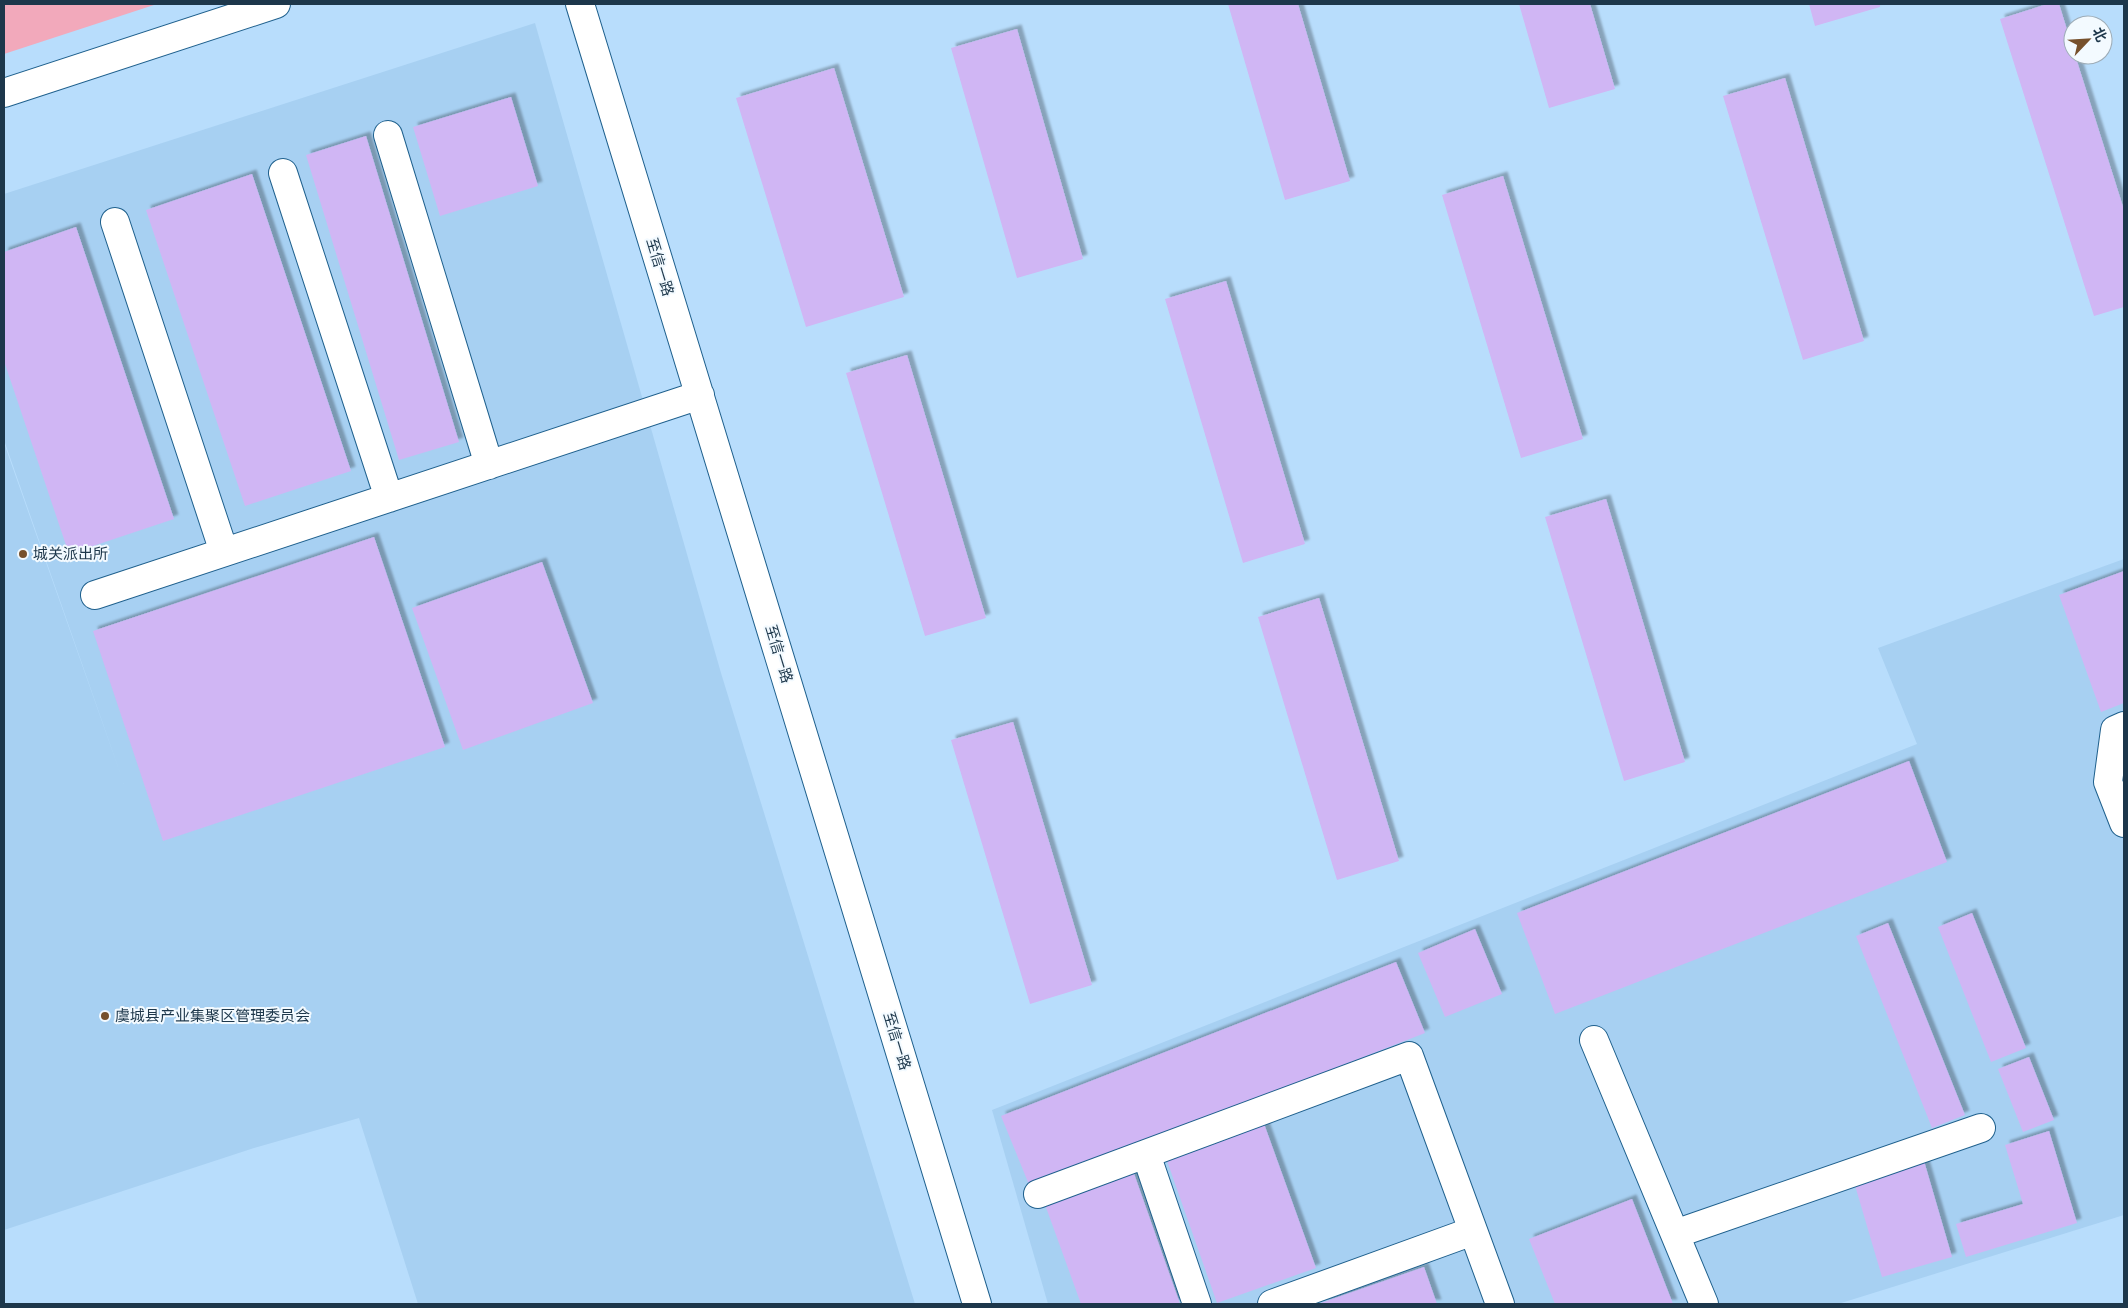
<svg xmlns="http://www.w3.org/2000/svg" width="2128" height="1308" font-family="'DM Sans','Noto Sans SC',sans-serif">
	<defs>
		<filter id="shadow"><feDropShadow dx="4.5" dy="-4.5" stdDeviation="1" flood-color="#0004"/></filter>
	</defs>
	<rect width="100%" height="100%" fill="#b8ddfc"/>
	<!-- built -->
	<path fill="#a7d0f2" d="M535,23L721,673L915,1304H418L359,1118L254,1148L4,1230V443L124,784L4,440V194Z
		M2124,559V1215L1838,1304H1048L992,1110L1917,744L1878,648Z"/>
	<!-- green -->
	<path fill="#f2a9bb" d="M4,4H157L4,54Z"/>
	<!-- building -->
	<path fill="#d0b6f4" filter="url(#shadow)" d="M1228,4H1298L1350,181L1285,200Z
		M1519,4H1590L1615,89L1549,108Z
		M1809,4H1880V7L1815,26Z
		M2047,4H2059L2073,49V55H2075L2124,210V307L2094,316L2000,19Z
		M1017,29L1083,259L1017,278L951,48Z
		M834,68L904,297L806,327L736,98Z
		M1785,78L1864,341L1803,360L1723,96Z
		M511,97L538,186L440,216L413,127Z
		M366,136L459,442L399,460L306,155Z
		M252,174L351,471L245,506L146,210Z
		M1503,176L1583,439L1521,458L1442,195Z
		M76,227L174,519L69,554L4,361V252Z
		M1226,281L1305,544L1243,563L1165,299Z
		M907,355L986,618L925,636L846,373Z
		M1606,499L1685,762L1624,781L1545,517Z
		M374,537L445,747L163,841L93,631Z
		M542,562L593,703L463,750L412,608Z
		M2124,571V703L2101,712L2059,595Z
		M1319,598L1399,861L1337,880L1258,617Z
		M1013,722L1092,985L1030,1004L951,740Z
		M1909,761L1947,862L1555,1014L1517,913Z
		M1972,913L2026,1048L1991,1062L1938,927Z
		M1888,923L1965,1115L1932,1128L1856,936Z
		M1475,929L1502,994L1445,1017L1418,953Z
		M1396,962L1425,1033L1030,1187L1001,1116Z
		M2029,1057L2054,1120L2023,1132L1998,1069Z
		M1263,1121L1316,1268L1217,1303L1165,1155Z
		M2049,1131L2077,1223L1966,1257L1956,1224L2023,1204L2005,1145Z
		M1924,1161L1952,1257L1882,1277L1854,1182Z
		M1132,1168L1180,1304H1081L1043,1199Z
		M1632,1199L1673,1304H1555L1529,1239Z
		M1424,1267L1437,1304H1318Z"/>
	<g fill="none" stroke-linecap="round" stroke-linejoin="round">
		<!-- minor casing -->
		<g stroke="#1f608d" stroke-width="30">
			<path id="minor" d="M580,4L977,1304
				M4,93L276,4
				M388,135L489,465
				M283,173L389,498
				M115,222L224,552
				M95,595L700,395
				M2124,726L2115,730L2108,782L2124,823
				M1594,1040L1704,1304
				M1146,1154L1197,1304
				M1038,1194L1409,1056L1500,1304
				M1675,1234L1981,1128
				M1272,1304L1473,1231"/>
		</g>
		<!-- minor -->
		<use href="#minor" stroke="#fff" stroke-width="28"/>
	</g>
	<!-- markers -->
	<g fill="#76502c" stroke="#f3faff" stroke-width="2">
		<circle cx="23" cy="554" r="5"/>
		<circle cx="105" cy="1016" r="5"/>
	</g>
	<g text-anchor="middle" stroke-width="4" stroke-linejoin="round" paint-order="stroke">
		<!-- street labels -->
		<g font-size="15" fill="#1d374b" stroke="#f3faff">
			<text transform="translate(660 267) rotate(73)" y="5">至信一路</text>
			<text transform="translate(779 654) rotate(73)" y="5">至信一路</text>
			<text transform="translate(897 1041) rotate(73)" y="5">至信一路</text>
		</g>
		<!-- poi labels -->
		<g font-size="15" fill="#1d374b" stroke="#f3faff" text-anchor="start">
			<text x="33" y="559">城关派出所</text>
			<text x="115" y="1021">虞城县产业集聚区管理委员会</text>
		</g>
	</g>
	<!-- border -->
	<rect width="2128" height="1308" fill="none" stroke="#1d374b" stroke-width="10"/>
	<!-- north arrow -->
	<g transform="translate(2088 40) rotate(65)"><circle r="24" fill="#f3faff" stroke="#9dacb7"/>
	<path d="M0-4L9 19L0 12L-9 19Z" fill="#76502c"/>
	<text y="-8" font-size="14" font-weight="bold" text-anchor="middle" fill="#1d374b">北</text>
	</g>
</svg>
